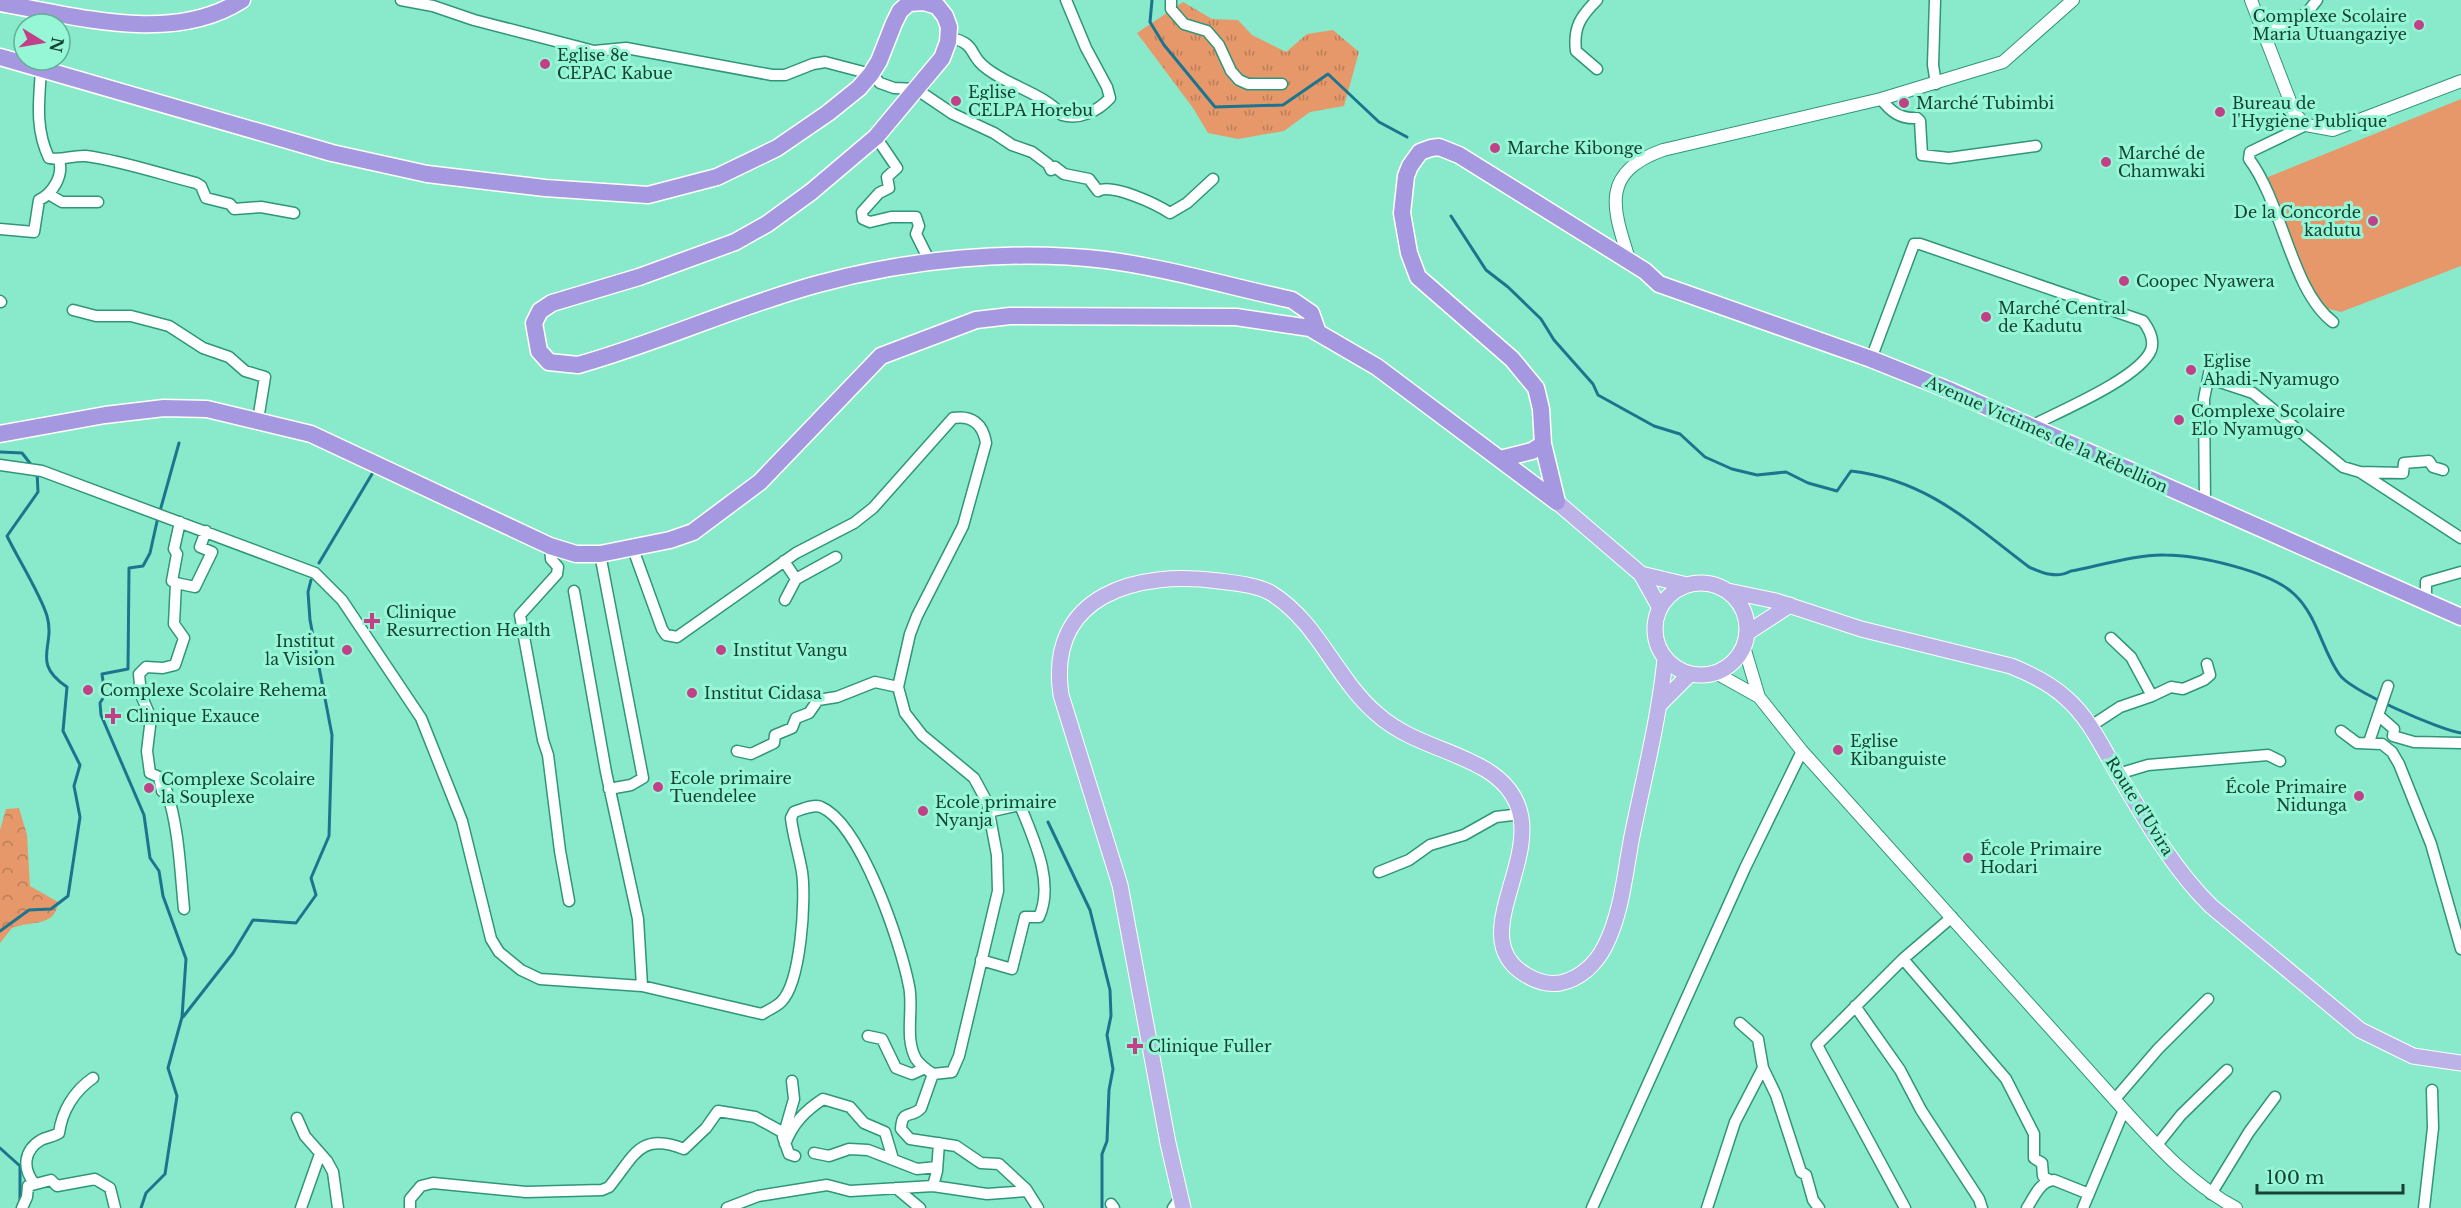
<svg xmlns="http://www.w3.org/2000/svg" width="2461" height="1208" font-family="'Libre Baskerville',serif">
	<defs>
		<pattern id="grass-tufts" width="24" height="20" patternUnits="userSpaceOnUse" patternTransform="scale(1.5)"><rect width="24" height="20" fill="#e6986a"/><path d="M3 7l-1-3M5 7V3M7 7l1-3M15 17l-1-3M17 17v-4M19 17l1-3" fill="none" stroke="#b97e58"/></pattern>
		<pattern id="forest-crowns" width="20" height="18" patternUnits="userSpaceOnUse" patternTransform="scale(1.5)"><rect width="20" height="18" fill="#e6986a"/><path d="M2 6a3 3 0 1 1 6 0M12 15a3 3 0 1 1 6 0" fill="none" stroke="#b97e58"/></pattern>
	</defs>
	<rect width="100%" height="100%" fill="#88eaca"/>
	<!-- grass -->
	<path fill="url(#grass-tufts)" d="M1183,2L1212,19L1238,20L1252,35L1286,52L1307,34L1333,30L1359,52L1344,106L1310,112L1284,131L1238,139L1208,133L1193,108L1137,33Z"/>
	<!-- forest -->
	<path fill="url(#forest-crowns)" d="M19,808L27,835L30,886L58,902C55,928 32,920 12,928L0,943V830L6,809Z"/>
	<!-- park -->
	<path fill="#e6986a" d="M2461,99V266L2341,312L2325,308L2311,288L2268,177Z"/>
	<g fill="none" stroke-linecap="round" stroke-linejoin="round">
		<!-- stream -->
		<path stroke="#1b758f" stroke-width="3" d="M1152,0L1150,22L1164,45L1215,107L1283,105L1328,74L1379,122L1407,137
			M1451,216L1486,270L1508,287L1541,319L1554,340L1593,384L1598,395L1654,426L1680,434L1705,457L1732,469L1757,475L1786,472L1808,483L1837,491L1851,471C1927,480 1971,523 2029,567C2043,573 2056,579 2071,571C2098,566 2138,554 2165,555C2198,555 2270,571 2294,594C2317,615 2322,650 2339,674C2350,691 2440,730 2461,733
			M0,452L22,453L33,467
			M160,511L179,443
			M319,563L372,474
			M1048,822L1090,910L1110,990L1111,1016L1107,1035L1113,1069L1109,1090L1107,1141L1102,1154V1208
			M0,931L29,910L51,909L68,896L80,817L74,786L80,765L63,731L67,687C30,662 56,647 47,616C41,595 17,557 7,536L38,492L37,472
			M183,1017L233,953L253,920L296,923L316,895L311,878L329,836L332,735L310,620L308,592L311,580
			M0,1148L20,1166V1203
			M141,1208L146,1193L165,1174L177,1096L168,1068L182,1017L186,959L163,896L159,871L150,858L144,815L101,715L100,703L105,695L102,674L128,669L129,568L143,566L150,553L158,517"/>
		<!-- minor casing -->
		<g stroke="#2f9679" stroke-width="13">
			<path id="minor" d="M401,0L433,6L474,20L594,51L626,48L772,75H785L813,64L825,62L871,74L880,83L894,88L916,89L953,114L994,133L1012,145L1032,152L1048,164L1051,170L1055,167L1064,174L1089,179L1098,191C1112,183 1156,204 1170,213L1187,203L1213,179
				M1171,0V9L1184,24L1207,31L1219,45L1231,71L1239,80L1248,84H1282
				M1935,0L1933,65L1936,84
				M2263,33L2306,14L2317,0
				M948,37C979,44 967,54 986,68C1008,86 1043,93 1062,115C1080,120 1098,111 1110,98L1107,87L1086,48L1066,0
				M1597,69L1576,51C1573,27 1581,16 1597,0
				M41,70C39,101 35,129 49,158C62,161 72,155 86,156C123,161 160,174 196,183L201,186L206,198L230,204L234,209L261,207L294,213
				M1881,99C1891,112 1900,119 1917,118L1920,121L1922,155L1949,158L2036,146
				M2306,125L2250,152L2249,159C2283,204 2291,290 2333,322
				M876,137L897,168L887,177L889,188L879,193L862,212L863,219L870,222L891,217H916L919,226L916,234L927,256V264
				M50,195L62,202H98
				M0,229L34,232L39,200C52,194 64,176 59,160
				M0,301L1,302
				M73,310L96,316H131L169,326L203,348L229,357L245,371L265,377L258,420
				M1871,359L1914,244H1920L2143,321C2149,329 2155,339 2151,350C2140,378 2058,412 2031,426
				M2208,378L2253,393L2343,467L2360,472L2403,473L2404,463L2429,461L2433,467L2443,470
				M0,465L42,471L315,573L342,600L421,718L462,821L491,939L499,952L521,970L540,979L642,986L762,1014C768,1010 776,1007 781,1002C801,983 806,899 802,872C799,854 793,836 791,818L794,812C803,809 813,804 821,807C861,824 901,944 909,986C914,1008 904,1038 916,1059C920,1065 927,1070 933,1074L952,1072L959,1056L998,891L997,855L987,802L974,778L922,735L905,713L898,687L910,634L917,616L963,526L986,443C983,424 972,415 953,418L873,508L854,523L796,553L677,637L666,635L662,629L633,549
				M2360,472L2461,538
				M2205,504L2204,399L2212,358
				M550,546L551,559L558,567L557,574L520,615L543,740L548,755L560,851L569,901
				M600,554L643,778L631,785L609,789
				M784,561L796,579L785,600
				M796,579L836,557
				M176,583L172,581L177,554L174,549L180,522
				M574,591L606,772L638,919L642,986
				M2417,594L2426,596V582L2461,572
				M2152,696L2171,687L2183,689L2204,680L2210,675L2207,664
				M2378,715L2394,729L2393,736L2414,742L2461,743
				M2091,726L2120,707L2152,696L2131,657L2111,638
				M2341,731L2357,743L2382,744L2392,752L2399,764L2431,844L2461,949
				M2369,742L2388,686
				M737,751L751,754L774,743L775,735L792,728L796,718L809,713L818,700L837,697L875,682L898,687
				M2118,774L2148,765L2268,755L2280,761
				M1379,872L1409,860L1430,845L1464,835L1496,817L1521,814
				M184,909C180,869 179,827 166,789L162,791L159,777L150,773L147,751L151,718L141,695L139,674L146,667L163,668L175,665L184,638L174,624L176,583L195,587L212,552L200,547L206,531
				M1903,959L2006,1079L2034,1134V1158L2042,1163L2043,1176L2049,1180
				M981,960L1012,969L1025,917H1039C1055,882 1033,838 1020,805L988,812
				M1855,1006L1900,1070L1921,1110L1979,1199L1982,1208
				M1740,1023L1758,1039L1763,1068L1776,1095L1801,1172L1806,1175L1813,1200L1819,1208
				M868,1036L882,1039L896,1068L912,1074L925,1068
				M933,1074L921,1108C912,1119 902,1108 901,1129L910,1139L956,1146L981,1163L999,1164L1026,1189L1038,1208
				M792,1081L794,1099L783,1137L789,1154L795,1156
				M2115,1099L2158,1049L2208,999
				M297,1118L305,1136L327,1161L333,1172L338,1208
				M785,1144C793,1123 805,1111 823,1099L850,1107L864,1123L885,1132L893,1159
				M2157,1145L2181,1115L2227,1070
				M814,1153L829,1156L849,1149L868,1150L917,1169L937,1167
				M34,1183C22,1168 24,1150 41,1140C46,1137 53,1137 59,1133C62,1111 74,1091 93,1078
				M933,1186L987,1194L1027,1191
				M896,1188L920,1208
				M2211,1194L2249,1132L2275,1097
				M1111,1204L1114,1208
				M22,1208L27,1197L28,1186L51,1180L57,1186L95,1179L110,1188L115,1208
				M301,1208L320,1154
				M410,1208V1199L421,1186L433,1183L526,1192L602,1190L609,1187C634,1157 639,1131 684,1149L706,1128L718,1111L755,1117L784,1133
				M727,1208L758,1196L827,1185L850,1191L933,1186L937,1171L939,1143
				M1173,1208L1180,1198
				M1592,1208L1745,868L1802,751
				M1707,1208L1735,1122L1763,1068
				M1905,1208L1817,1045L1903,959L1952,917
				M2027,1208C2034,1197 2040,1181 2054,1180L2089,1194
				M2083,1208L2124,1110
				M2424,1208L2433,1128L2432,1090"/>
		</g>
		<!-- tertiary casing -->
		<g stroke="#2f9679" stroke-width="14">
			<path id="tertiary" d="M2251,0L2295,114L2306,125L2333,130L2461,81
				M1630,262C1613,209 1599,173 1663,150L1881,99L2003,62L2073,0
				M1744,647L1759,697
				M1716,673L1759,697L1802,751L2124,1110C2158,1147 2191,1184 2236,1208"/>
		</g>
		<!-- primary casing -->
		<g stroke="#fff" stroke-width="17">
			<path id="primary" d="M1557,502L1641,574L1660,608
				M1641,574L1687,585
				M1655 629a46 46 0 1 1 92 0a46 46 0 1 1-92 0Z
				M1728,591L1776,601L1861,629L2011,666C2031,674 2050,683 2066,698C2090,719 2102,747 2118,774C2145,819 2173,869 2211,906L2360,1030L2413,1056L2461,1063
				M1747,633L1790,605
				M1660,704L1690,674
				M1183,1208L1168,1143L1120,885L1061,695C1046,594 1138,570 1219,581C1235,583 1257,585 1271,593C1319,623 1335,678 1377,714C1411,744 1451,748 1488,771C1578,829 1452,932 1526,975C1536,981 1548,985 1560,983C1580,979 1596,964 1605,946C1622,913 1625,872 1632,836C1644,777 1659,719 1665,659"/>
		</g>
		<!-- trunk casing -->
		<g stroke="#fff" stroke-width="19">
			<path id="trunk" d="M0,3C77,16 172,45 242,0
				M0,57L332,153L427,174L545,188L648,195L717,177L777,148L828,113L859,88L871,74L879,61L894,23L900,11L909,3L924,2L937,6L945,16L949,27L948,42L942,58L876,137L811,192L767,224L735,242L639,277L552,303L540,311L534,323L539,351L549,362L578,365C660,342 737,306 818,284C909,259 1013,249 1106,260C1168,268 1231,287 1292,300L1311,313L1318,333
				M0,434L105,415L164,408L207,409L311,434L550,546L576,554H600L670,540L693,532L760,482L881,356L976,320L1010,316L1236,317L1310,328L1377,367L1557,502
				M1500,459L1532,451L1543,444
				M1557,502L1543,444L1541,409L1536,388L1512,359L1418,277L1409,253L1402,213L1406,176L1410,166L1420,152L1431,148L1439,147L1459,155L1645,271L1659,284L1871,359L1951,391L2461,617"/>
		</g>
		<!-- minor -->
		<use href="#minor" stroke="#fff" stroke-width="10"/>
		<!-- tertiary -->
		<use href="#tertiary" stroke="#fff" stroke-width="12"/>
		<!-- primary -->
		<use href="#primary" stroke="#bcb2e8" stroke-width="15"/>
		<!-- trunk -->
		<use href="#trunk" stroke="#a698e0" stroke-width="16"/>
	</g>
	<!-- markers -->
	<g fill="#c24087" stroke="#96f7d7" stroke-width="2">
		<circle cx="2419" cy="25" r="6"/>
		<circle cx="545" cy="64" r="6"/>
		<circle cx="956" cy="101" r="6"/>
		<circle cx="1904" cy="103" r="6"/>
		<circle cx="2220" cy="112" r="6"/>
		<circle cx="1495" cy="148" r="6"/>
		<circle cx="2106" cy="162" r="6"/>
		<circle cx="2373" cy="221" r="6"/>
		<circle cx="2124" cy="281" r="6"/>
		<circle cx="1986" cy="317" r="6"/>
		<circle cx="2191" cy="370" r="6"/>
		<circle cx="2179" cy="420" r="6"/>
		<path d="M369 612h6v6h6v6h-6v6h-6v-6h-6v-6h6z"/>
		<circle cx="347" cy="650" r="6"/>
		<circle cx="721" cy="650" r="6"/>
		<circle cx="88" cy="690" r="6"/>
		<circle cx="692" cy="693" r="6"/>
		<path d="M110 707h6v6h6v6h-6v6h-6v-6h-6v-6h6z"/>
		<circle cx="1838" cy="750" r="6"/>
		<circle cx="658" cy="787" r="6"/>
		<circle cx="149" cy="788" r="6"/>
		<circle cx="2359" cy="796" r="6"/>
		<circle cx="923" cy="811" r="6"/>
		<circle cx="1968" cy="858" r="6"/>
		<path d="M1132 1037h6v6h6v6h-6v6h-6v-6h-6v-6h6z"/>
	</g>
	<g text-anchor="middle" stroke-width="6" stroke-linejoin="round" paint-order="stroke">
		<!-- poi labels -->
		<g font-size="16" fill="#174134" stroke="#96f7d7" text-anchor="start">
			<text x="2407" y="22" text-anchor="end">Complexe Scolaire<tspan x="2407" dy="18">Maria Utuangaziye</tspan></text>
			<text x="557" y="61">Eglise 8e<tspan x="557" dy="18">CEPAC Kabue</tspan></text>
			<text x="968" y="98">Eglise<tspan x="968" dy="18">CELPA Horebu</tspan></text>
			<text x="1916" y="109">Marché Tubimbi</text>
			<text x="2232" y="109">Bureau de<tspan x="2232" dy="18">l'Hygiène Publique</tspan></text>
			<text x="1507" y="154">Marche Kibonge</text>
			<text x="2118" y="159">Marché de<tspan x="2118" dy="18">Chamwaki</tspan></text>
			<text x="2361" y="218" text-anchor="end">De la Concorde<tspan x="2361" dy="18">kadutu</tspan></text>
			<text x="2136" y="287">Coopec Nyawera</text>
			<text x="1998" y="314">Marché Central<tspan x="1998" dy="18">de Kadutu</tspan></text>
			<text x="2203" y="367">Eglise<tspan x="2203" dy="18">Ahadi-Nyamugo</tspan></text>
			<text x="2191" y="417">Complexe Scolaire<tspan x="2191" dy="18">Elo Nyamugo</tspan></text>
			<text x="386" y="618">Clinique<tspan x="386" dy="18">Resurrection Health</tspan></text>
			<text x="335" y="647" text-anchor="end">Institut<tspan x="335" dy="18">la Vision</tspan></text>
			<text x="733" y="656">Institut Vangu</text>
			<text x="100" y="696">Complexe Scolaire Rehema</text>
			<text x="704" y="699">Institut Cidasa</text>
			<text x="126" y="722">Clinique Exauce</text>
			<text x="1850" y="747">Eglise<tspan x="1850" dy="18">Kibanguiste</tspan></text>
			<text x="670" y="784">Ecole primaire<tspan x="670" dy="18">Tuendelee</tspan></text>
			<text x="161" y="785">Complexe Scolaire<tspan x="161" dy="18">la Souplexe</tspan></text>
			<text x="2347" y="793" text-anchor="end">École Primaire<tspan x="2347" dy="18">Nidunga</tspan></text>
			<text x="935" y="808">Ecole primaire<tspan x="935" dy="18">Nyanja</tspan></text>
			<text x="1980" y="855">École Primaire<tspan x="1980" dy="18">Hodari</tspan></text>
			<text x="1148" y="1052">Clinique Fuller</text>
		</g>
		<!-- street labels -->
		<g font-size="16" fill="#174134" stroke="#96f7d7">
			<text transform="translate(2047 434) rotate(24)" y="6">Avenue Victimes de la Rébellion</text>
			<text transform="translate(2140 806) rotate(58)" y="6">Route d'Uvira</text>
		</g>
	</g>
	<!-- north arrow -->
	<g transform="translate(42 42) rotate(101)"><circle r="28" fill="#96f7d7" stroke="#63ae96" stroke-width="1.5"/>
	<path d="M0-4.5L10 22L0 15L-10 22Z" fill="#c24087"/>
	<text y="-9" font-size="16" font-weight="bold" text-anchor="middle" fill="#174134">N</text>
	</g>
	<!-- scale -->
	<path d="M2257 1184v9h146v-9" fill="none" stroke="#174134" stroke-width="3"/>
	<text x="2266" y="1184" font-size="18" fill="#174134" stroke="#96f7d7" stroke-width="4.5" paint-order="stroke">100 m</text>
</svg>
